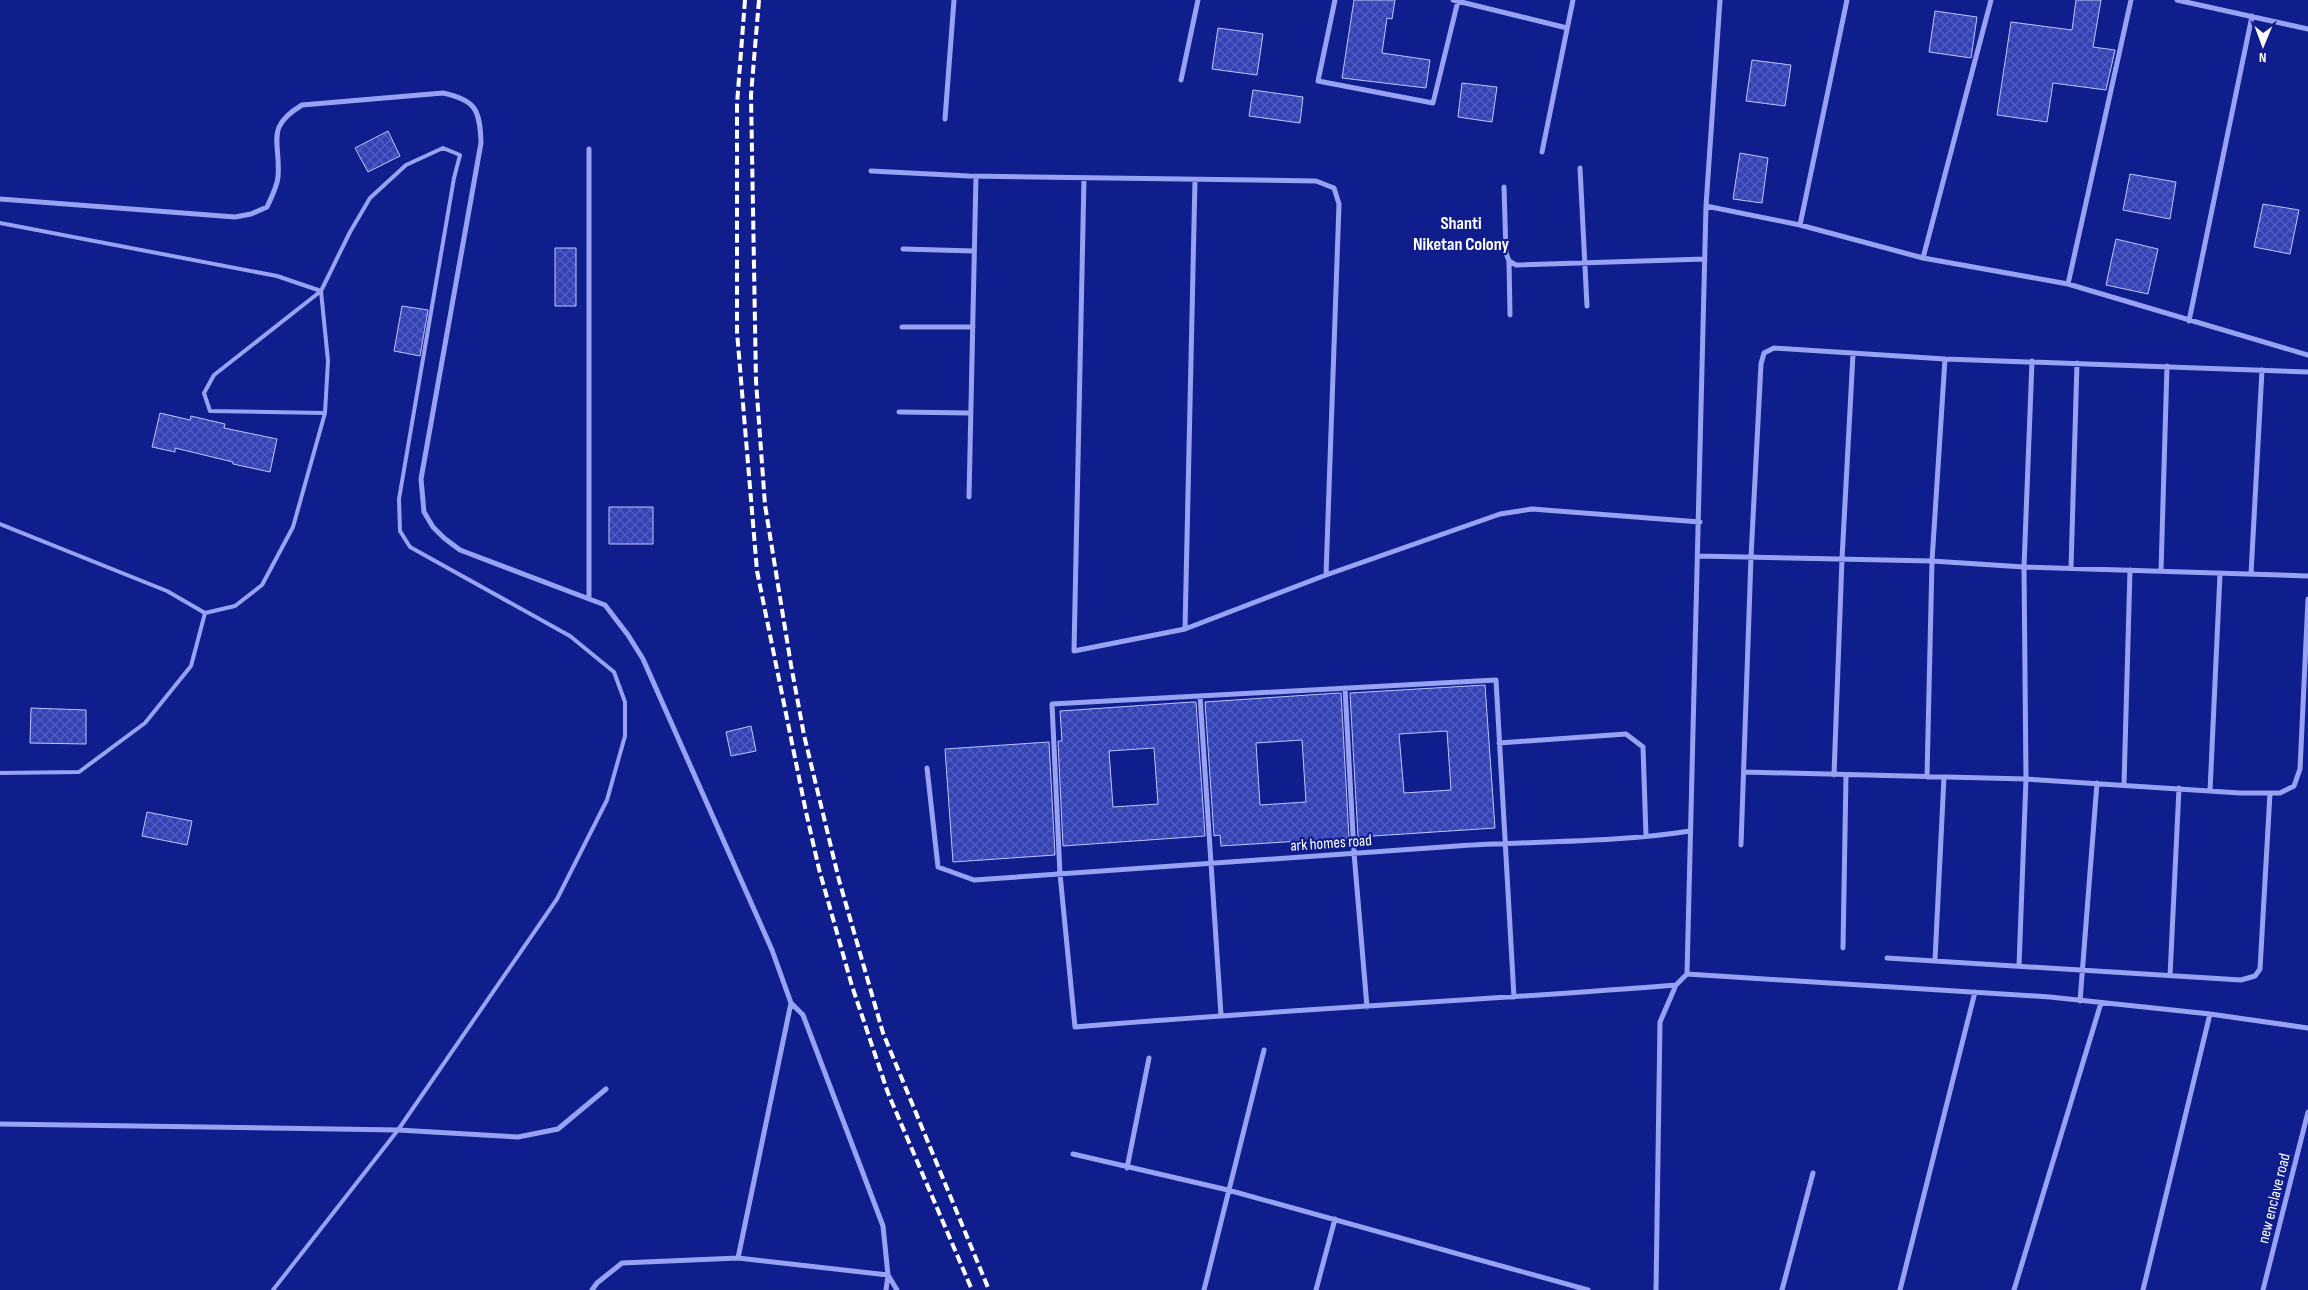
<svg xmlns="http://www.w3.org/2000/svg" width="2308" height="1290" font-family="'Sofia Sans Condensed',sans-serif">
	<defs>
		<pattern id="building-cross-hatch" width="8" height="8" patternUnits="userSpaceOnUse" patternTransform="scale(1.25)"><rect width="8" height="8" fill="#3442b5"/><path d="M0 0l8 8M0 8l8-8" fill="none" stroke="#525ec0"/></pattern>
	</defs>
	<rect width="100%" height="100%" fill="#101d8d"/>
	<!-- building -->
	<path fill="url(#building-cross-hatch)" stroke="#bfc6fd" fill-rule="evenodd" d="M1354,0H1395L1392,19L1387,18L1382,53L1430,60L1426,88L1342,78Z
		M2076,0H2101L2093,47L2115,50L2106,90L2053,83L2047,122L1997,115L2011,22L2072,30Z
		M1935,11L1977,17L1971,58L1929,52Z
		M1218,28L1263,34L1257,75L1212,69Z
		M1752,60L1791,65L1785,106L1746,101Z
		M1462,83L1497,87L1492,122L1458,117Z
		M1253,90L1303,97L1300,123L1249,116Z
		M388,131L400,156L368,172L355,148Z
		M1740,153L1768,158L1762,203L1733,199Z
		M2130,174L2176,182L2170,219L2123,210Z
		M2263,204L2299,210L2290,254L2254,247Z
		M2116,239L2158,249L2148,294L2106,285Z
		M555,248H576V306H555Z
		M402,306L428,310L420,356L394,351Z
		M160,413L190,420L191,416L225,424L224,428L277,439L270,472L233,464V462L175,448V452L152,447Z
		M609,507H653V544H609Z
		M1485,685L1495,828L1358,837L1350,693ZM1447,731L1451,790L1404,793L1399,734Z
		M1338,693H1341L1349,838L1221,846L1220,835L1214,836L1205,702ZM1302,740L1306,802L1260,805L1256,743Z
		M1192,702H1196L1205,836L1063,846L1058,741H1062L1060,711ZM1154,748L1158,804L1113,807L1109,751Z
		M31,708L86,710V744L30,743Z
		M751,726L756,751L731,756L726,732Z
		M1049,742L1055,855L953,862L945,749Z
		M147,812L192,821L187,845L142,836Z"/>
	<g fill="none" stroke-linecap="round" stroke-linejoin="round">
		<!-- service -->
		<path stroke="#98a2f2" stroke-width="4" d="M0,223L277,276L321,291
			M0,524L167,591L205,613L235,606L262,585L293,527L325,413L328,361L321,291
			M0,773L79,772L145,723L191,666L205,613
			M273,1290L398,1130L557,899L607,800L625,736V702L614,672L570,636L410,547L400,531L399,499L454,178L460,155L443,148L406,165L370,198L350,232L321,291L214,375L204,393L210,411L325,413"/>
		<!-- minor -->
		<path stroke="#98a2f2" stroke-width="5" d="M1335,0L1318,81L1433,103L1458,1
			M1453,0L1567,28
			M2177,0L2308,29
			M1181,80L1198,0
			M945,119L954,0
			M589,149V599
			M1542,152L1573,0
			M1580,168L1587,306
			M871,171L969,176L1316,181L1334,188L1339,204L1326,575
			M1084,178L1074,651L1185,629L1326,575L1500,514L1532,509L1700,522
			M1504,187L1506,253L1509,261L1516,265L1705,259
			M0,199L235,217L251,214L267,207C271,198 277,187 278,177C281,141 264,128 302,105L443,93C476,100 480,110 481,143L421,479L424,512L433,527L444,538L460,550L605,605L628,635L643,659L772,950L791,1003L803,1015L883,1226L888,1275L886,1290
			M1706,206L1800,225L1923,258L2068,284L2308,355
			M1800,225L1847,0
			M903,249L974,251
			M1923,258L1991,0
			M1509,261L1510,315
			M2068,284L2131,0
			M2189,321L2252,16
			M902,327H973
			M899,412L970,413
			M969,497L976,176
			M1698,556L1932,561L2024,567L2308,576
			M2071,568L2077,363
			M2161,571L2167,366
			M2251,574L2262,370
			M1185,629L1195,180
			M1345,688L1354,853L1367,1007
			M1200,696L1221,1015
			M1499,743L1626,734L1643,747L1646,836
			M927,768L938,867L974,880C1135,868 1296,857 1457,846C1534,841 1614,843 1690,831
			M1744,772L2026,779L2240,793H2280L2294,786L2300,769L2308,599
			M1834,775L1842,559L1853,354
			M1927,777L1932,561L1945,359
			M2124,785L2130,570
			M2210,791L2220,574
			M1741,845L1751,557L1761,364L1764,353L1774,348L1945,359L2308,372
			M1843,948L1846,775
			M1887,958L2241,980L2255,976L2260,969L2270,793
			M1935,960L1944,777
			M2019,966L2026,779L2024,567L2032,361
			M1687,974L2050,997L2210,1014L2308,1028
			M2170,976L2179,788
			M1514,997L1496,680L1052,704L1060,874L1075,1027C1275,1010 1476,1001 1676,985
			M2080,1001L2097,783
			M0,1124L398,1130L518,1137L558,1129L606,1089
			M1073,1154L1228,1190L1588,1290
			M1127,1168L1149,1058
			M738,1258L791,1003
			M592,1290L597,1283L622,1263L738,1258L888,1275L897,1290
			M1204,1290L1264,1050
			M1316,1290L1335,1219
			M1656,1290L1660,1022L1676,985L1687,974L1706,206L1720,0
			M1782,1290L1813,1173
			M1900,1290L1975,992
			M2014,1290L2101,1003
			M2143,1290L2210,1014
			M2263,1290L2308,1112"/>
		<!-- rail -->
		<path stroke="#fff" stroke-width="4" stroke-dasharray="9 4" stroke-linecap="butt" d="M745,0L737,104V332L757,571L806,812L819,869L852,986L888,1093L972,1290
			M759,0L751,95L756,381L765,505L791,665L804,735L839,880L883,1033L989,1290"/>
	</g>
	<g text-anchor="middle" stroke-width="4.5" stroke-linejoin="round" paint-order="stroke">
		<!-- street labels -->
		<g font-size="16" fill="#fff" stroke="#101d8d">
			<text transform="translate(1331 842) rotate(-4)" y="6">ark homes road</text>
			<text transform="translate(2273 1198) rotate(-76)" y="6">new enclave road</text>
		</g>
		<!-- neighbourhood labels -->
		<g font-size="18" font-weight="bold" fill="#fff" stroke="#101d8d">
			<text x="1461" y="229">Shanti<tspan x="1461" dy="21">Niketan Colony</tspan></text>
		</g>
	</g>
	<!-- north arrow -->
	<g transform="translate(2263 45) rotate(181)" stroke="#101d8d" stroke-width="4" paint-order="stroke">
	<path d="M0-4L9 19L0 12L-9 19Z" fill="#ffffff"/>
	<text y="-8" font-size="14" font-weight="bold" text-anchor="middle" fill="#ffffff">N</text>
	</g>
</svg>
